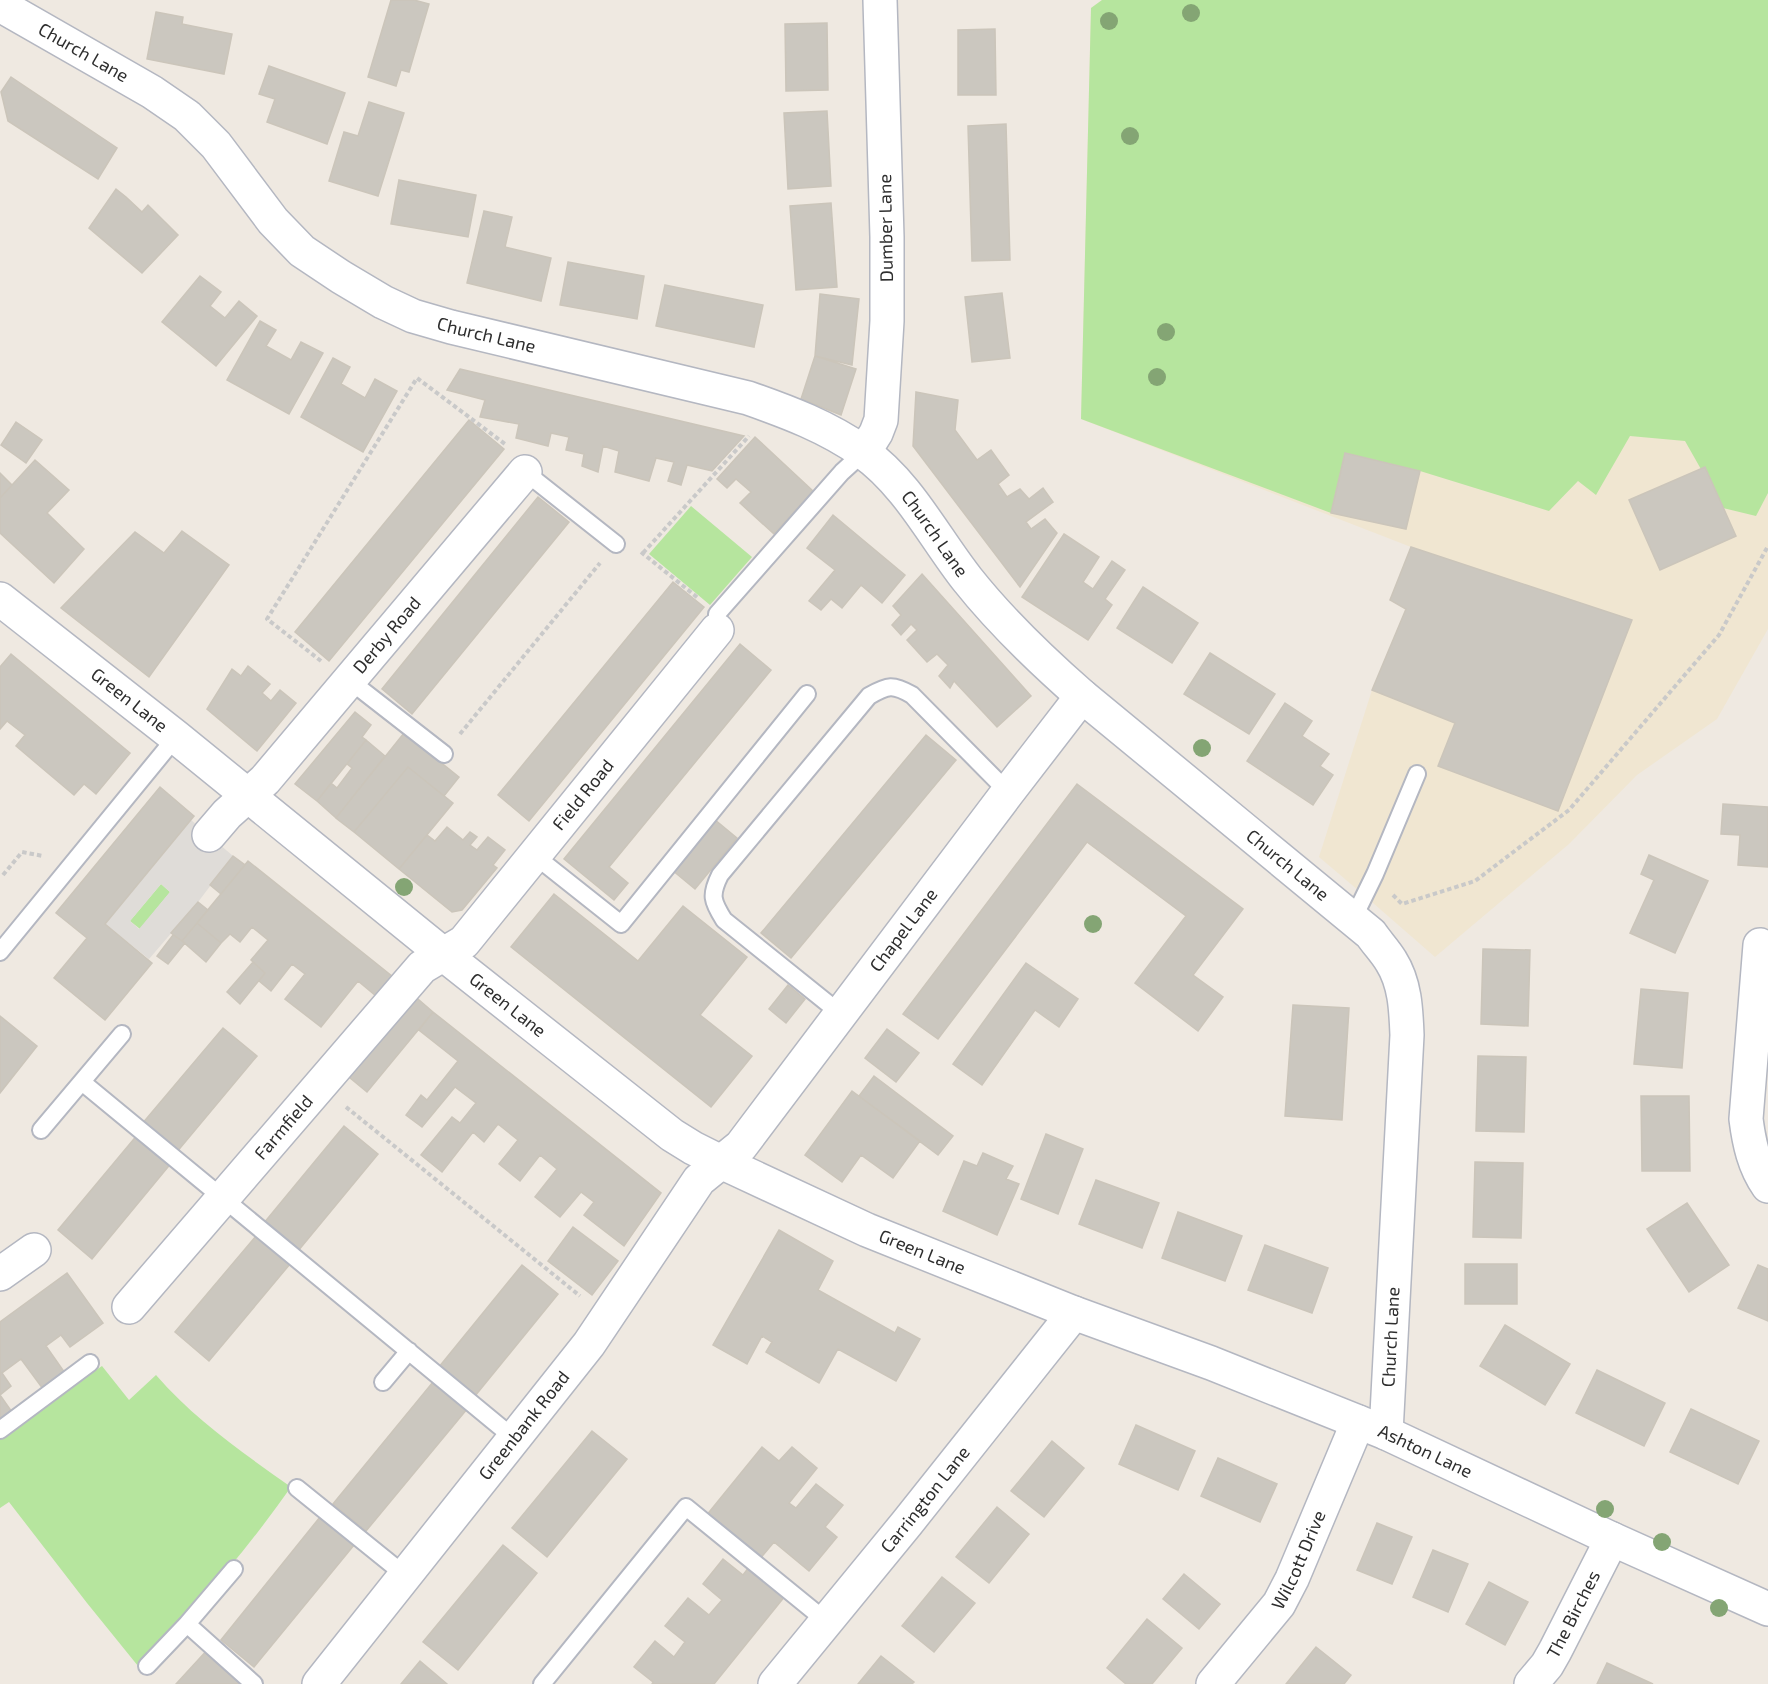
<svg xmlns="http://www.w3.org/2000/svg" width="1768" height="1684" font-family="'Exo 2',sans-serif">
	<rect width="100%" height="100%" fill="#efe9e1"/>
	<!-- education -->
	<path fill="#f0e6d1" d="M1102,0H1768V629L1717,719L1637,775L1569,844L1435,957L1365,896L1319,857L1372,690L1406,610L1390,600L1411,547L1081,419L1091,8Z"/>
	<!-- green -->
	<path fill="#b6e59e" d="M1102,0H1768V493L1756,516L1723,508L1685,441L1630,436L1596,495L1578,481L1549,511L1420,471L1345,453L1331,513L1081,419L1091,8Z
		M691,506L752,557L710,605L649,554Z
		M161,884L170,892L140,929L130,921Z
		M102,1366L129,1400L156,1375C195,1420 243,1453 291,1487C246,1551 194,1612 138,1666L87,1603L9,1502L0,1508V1439L40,1408Z"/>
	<!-- plaza -->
	<path fill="#dfdcd8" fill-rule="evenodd" d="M191,820L233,856L198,902L149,959L105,924ZM161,884L170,892L139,929L130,921Z"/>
	<!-- building -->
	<path fill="#cbc7bf" stroke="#cbc5ba" stroke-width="1.5" d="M391,0H414L429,4L409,72L401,70L396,86L368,77Z
		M156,12L183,17L182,24L232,34L224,74L147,59Z
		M827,23L828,90L786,91L785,24Z
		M995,29L996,95H958V30Z
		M269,66L345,93L327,144L267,122L275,99L259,94Z
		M11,77L117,148L98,179L8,121L1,92Z
		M369,102L404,113L378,196L329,181L344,132L358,136Z
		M827,111L831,186L788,189L784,113Z
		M1006,124L1010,260L972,261L968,126Z
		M399,180L476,195L468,237L391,224Z
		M116,189L126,197L142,212L148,205L178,235L142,273L89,228Z
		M831,203L837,287L796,290L790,206Z
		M484,211L512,217L505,247L551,258L541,301L467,283Z
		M568,262L644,276L637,319L560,305Z
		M200,276L221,292L210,306L225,318L239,301L257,316L216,366L162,322Z
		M665,285L763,305L754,347L656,326Z
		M1002,293L1010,358L972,362L965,297Z
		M820,294L859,299L852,365L815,356Z
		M260,321L276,330L266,346L291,360L301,342L323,353L289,414L227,380Z
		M815,356L856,369L841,415L801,399Z
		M333,358L350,367L341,384L365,398L375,379L397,391L363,452L301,417Z
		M460,369L744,436L712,471L687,465L681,485L668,481L674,462L656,458L649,481L615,472L619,451L603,446L598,472L582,466L584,454L566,450L569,437L551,433L548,446L516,438L519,424L480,417L485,400L447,390Z
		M916,392L958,400L955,430L977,460L991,450L1009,475L998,484L1007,497L1020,489L1029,499L1043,488L1053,502L1026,522L1031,529L1045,519L1057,533L1020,587L913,446Z
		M469,420L504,449L329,661L295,632Z
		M16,422L42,440L26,463L1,445Z
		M755,437L813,491L774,534L740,503L751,492L736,479L727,488L717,479Z
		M1345,453L1420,471L1406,529L1331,513Z
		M35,460L69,490L47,513L84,549L54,583L0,533V498Z
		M1705,467L1736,536L1660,570L1629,500Z
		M0,473L12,485L0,498Z
		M538,497L569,522L412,714L382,689Z
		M833,515L905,575L882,603L861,585L842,608L831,599L821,610L809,601L835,570L807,548Z
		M182,531L229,565L149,677L61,608L135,532L164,553Z
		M1064,534L1099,557L1083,582L1093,589L1112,561L1125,570L1105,599L1112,605L1088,640L1022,597Z
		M1411,547L1632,620L1558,811L1438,766L1455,723L1372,690L1406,609L1390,600Z
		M922,574L1031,696L997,727L954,681L950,688L939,676L948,665L937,654L927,662L907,640L917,630L911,624L901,635L892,625L901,615L893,606Z
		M673,582L704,607L529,821L498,795Z
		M1143,587L1198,623L1172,663L1117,628Z
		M740,644L771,670L609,867L628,883L614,900L564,859Z
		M1210,653L1275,694L1249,734L1184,694Z
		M11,654L130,753L96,794L84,784L74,795L16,746L25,735L7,721L0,729V667Z
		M248,666L270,684L262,693L271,701L280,690L296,703L257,751L207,709L232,669L241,676Z
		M1285,703L1312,721L1302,736L1329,754L1320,766L1333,775L1313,805L1247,761Z
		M355,712L371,725L362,737L366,740L317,801L295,784Z
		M404,733L459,777L444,796L408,767L354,832L336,818Z
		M926,735L956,760L791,958L761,933Z
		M366,740L385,756L336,818L317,801L331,783L337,788L352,768L347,764Z
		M408,767L453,803L399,869L354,832Z
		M1077,784L1243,909L1193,975L1223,997L1198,1031L1135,983L1186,916L1087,842L938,1039L903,1014Z
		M160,787L194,816L105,924L152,963L105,1020L54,978L87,938L56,913Z
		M1723,804L1768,807V867L1738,865L1740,835L1721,834Z
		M714,819L737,838L695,889L672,870Z
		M447,827L463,840L470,832L477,837L470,845L477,850L488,837L505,850L493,865L497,868L462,910L452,912L399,869L427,835L435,841Z
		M1649,855L1708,881L1675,953L1630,933L1654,880L1641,874Z
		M233,856L245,865L221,894L210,885Z
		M248,861L392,976L376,996L358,981L321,1027L285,999L305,974L292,964L271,991L259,981L265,973L251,960L268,940L252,927L240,942L230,934L221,943L197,923Z
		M554,894L638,961L683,906L747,957L700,1015L752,1056L711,1107L511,947Z
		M198,902L208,910L182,941L171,933Z
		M197,923L221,943L206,962L182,941Z
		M173,935L185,943L168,964L157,956Z
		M1483,949L1530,950L1528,1026L1481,1024Z
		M253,962L265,973L240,1004L227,992Z
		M1026,963L1078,999L1059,1027L1035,1010L982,1085L953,1064Z
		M788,985L805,999L786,1023L769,1009Z
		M1641,989L1688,993L1682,1068L1634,1064Z
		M411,993L433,1012L367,1092L344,1073Z
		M1293,1005L1349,1008L1342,1120L1285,1116Z
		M433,1012L661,1193L624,1246L584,1215L594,1202L581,1192L560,1217L535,1197L557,1169L540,1155L520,1181L499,1164L518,1140L498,1124L484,1142L473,1132L442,1172L421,1155L452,1117L460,1123L476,1103L455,1087L422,1127L406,1115L421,1095L427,1100L458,1061L419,1030Z
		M0,1016L37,1046L0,1093Z
		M223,1028L257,1056L176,1153L142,1124Z
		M887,1029L919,1053L896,1082L865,1058Z
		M1478,1056L1526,1057L1524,1132L1476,1131Z
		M874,1076L953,1136L938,1155L859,1096Z
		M852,1091L920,1141L893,1178L861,1155L842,1182L805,1155Z
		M1641,1096H1689L1690,1171H1642Z
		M344,1126L378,1154L298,1251L264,1223Z
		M138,1134L172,1162L92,1259L58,1230Z
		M1046,1134L1083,1149L1058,1214L1021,1199Z
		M983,1153L1013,1166L1006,1179L1019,1184L997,1235L943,1211L964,1161L977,1166Z
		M1475,1162L1523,1163L1521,1238L1473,1237Z
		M1096,1180L1159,1203L1142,1248L1079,1224Z
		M1687,1203L1729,1265L1689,1292L1647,1229Z
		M1178,1212L1242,1236L1225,1281L1162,1258Z
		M573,1227L618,1261L592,1295L548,1261Z
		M779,1230L833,1261L818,1290L895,1333L898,1327L920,1339L896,1381L838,1349L819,1383L766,1352L772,1342L762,1336L747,1364L713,1345Z
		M256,1236L290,1264L209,1361L175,1332Z
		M1265,1245L1328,1268L1312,1313L1248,1290Z
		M1465,1264H1517V1304H1465Z
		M522,1265L558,1294L475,1396L439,1367Z
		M1758,1265L1768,1269V1321L1738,1308Z
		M67,1273L103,1323L70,1347L61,1335L46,1346L65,1373L43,1389L21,1359L2,1373L11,1386L0,1395V1322Z
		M1505,1325L1570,1364L1545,1405L1480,1366Z
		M1597,1370L1665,1403L1644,1446L1576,1413Z
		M433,1382L467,1409L366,1531L333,1504Z
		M0,1395L12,1412L0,1421Z
		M1691,1409L1759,1441L1738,1484L1670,1452Z
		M1136,1425L1195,1451L1178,1490L1119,1464Z
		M592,1431L627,1459L547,1557L512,1528Z
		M1052,1441L1084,1468L1044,1517L1011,1491Z
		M762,1447L779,1461L792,1447L817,1468L789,1503L796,1508L816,1484L843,1505L825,1527L837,1537L809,1571L774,1542L759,1560L706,1516Z
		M1218,1458L1277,1484L1260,1522L1201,1496Z
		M997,1507L1029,1534L989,1583L956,1557Z
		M320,1517L354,1545L254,1667L221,1640Z
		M1377,1523L1412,1537L1392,1584L1357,1570Z
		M503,1545L537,1573L458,1670L423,1642Z
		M1433,1550L1468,1564L1448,1612L1413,1597Z
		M723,1559L743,1575L749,1567L785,1596L714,1684H652L653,1682L634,1667L655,1641L674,1657L685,1642L665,1626L688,1598L709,1615L722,1600L703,1584Z
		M1184,1574L1220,1604L1199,1629L1163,1599Z
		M942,1577L975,1603L934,1652L902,1626Z
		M1489,1582L1528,1602L1505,1645L1466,1624Z
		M1147,1619L1182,1648L1152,1684H1126L1107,1668Z
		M1316,1647L1351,1675L1344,1684H1286Z
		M209,1648L243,1679L239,1684H176Z
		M881,1656L914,1682L912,1684H858Z
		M420,1661L447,1684H401Z
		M1607,1663L1653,1684H1597Z"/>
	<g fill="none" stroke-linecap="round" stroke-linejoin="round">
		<!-- lane casing -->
		<g stroke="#b4b7c1" stroke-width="20">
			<path id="lane" d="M525,472L616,544
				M717,630V614L842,472L864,452
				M349,680L444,754
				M534,855L621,924L807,694
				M1353,919L1375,874L1417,774
				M0,952L176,737
				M841,1014L724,920C712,901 710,895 720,875L869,696C888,685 893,684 912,695L1008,792
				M82,1082L515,1439
				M41,1130L122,1034
				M383,1382L409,1351
				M0,1430L90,1363
				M297,1488L406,1576
				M187,1624L234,1569
				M147,1666L187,1624L254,1684
				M542,1684L686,1507L826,1621"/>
		</g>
		<!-- street casing -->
		<g stroke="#b4b7c1" stroke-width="36">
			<g id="street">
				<path id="s1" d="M0,5L152,92L187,116L216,145L273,221L302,251L341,277L383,302L413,316L451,327L748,398C788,412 828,427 863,452C908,484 934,537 967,579C1001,622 1041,660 1082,696L1371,934C1377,943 1385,951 1391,961C1405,983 1406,1009 1407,1035L1386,1433"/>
				<path d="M864,452L876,433L881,420L887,321V237L880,0"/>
				<path id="s2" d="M0,599L176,737L443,954L672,1135L693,1148L721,1162L867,1230L1074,1313"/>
				<path id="s3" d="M209,835L227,814L265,780L525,472"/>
				<path d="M1760,945L1746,1119C1749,1143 1754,1166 1768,1186"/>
				<path d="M0,1274L34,1250"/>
				<path id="s4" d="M129,1307L422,967L464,942L717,630"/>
				<path id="s5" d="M319,1684L589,1344L699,1180L741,1146L1008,792L1082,696"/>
				<path id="s6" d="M1213,1684L1279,1604L1292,1579L1358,1422"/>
				<path id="s7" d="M1531,1684L1547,1665L1555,1651L1612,1539"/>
			</g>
		</g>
		<!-- secondary casing -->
		<g stroke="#b4b7c1" stroke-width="36">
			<g id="secondary">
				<path id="s8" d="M775,1684L907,1523L1074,1313L1211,1363L1386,1433L1612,1539L1768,1609"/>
			</g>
		</g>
		<!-- path -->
		<path stroke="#c9c9c9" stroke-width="4" stroke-dasharray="4.5 3" stroke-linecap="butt" d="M641,552L698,598
			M643,553L749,436
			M321,661L267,619L417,378L505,444
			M460,734L600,563
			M3,875L22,852L43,856
			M1393,895L1402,904L1475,881L1569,810L1719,635L1768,546
			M346,1107L580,1296"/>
		<!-- lane -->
		<use href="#lane" stroke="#fff" stroke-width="16"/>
		<!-- street -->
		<use href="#street" stroke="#fff" stroke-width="33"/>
		<!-- secondary -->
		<use href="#secondary" stroke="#fff" stroke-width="33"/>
	</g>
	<!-- trees -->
	<g fill="#84a574">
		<circle cx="1191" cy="13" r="9"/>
		<circle cx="1109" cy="21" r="9"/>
		<circle cx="1130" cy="136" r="9"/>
		<circle cx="1166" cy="332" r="9"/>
		<circle cx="1157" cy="377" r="9"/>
		<circle cx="1202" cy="748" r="9"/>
		<circle cx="404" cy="887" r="9"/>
		<circle cx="1093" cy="924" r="9"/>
		<circle cx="1605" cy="1509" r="9"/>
		<circle cx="1662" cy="1542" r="9"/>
		<circle cx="1719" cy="1608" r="9"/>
	</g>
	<g text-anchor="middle" stroke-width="5" stroke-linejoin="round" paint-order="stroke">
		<!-- street labels -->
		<g font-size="18" fill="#2e2e2e" stroke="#fff">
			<text dy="6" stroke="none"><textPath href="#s1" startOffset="96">Church Lane</textPath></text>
			<text transform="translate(886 228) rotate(-91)" y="6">Dumber Lane</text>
			<text dy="6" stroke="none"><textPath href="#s1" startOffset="600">Church Lane</textPath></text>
			<text dy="6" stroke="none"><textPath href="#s1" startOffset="1106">Church Lane</textPath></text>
			<text dy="6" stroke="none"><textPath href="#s3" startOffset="268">Derby Road</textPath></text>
			<text dy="6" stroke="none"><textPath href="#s2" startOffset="164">Green Lane</textPath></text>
			<text dy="6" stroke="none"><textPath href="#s4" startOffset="687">Field Road</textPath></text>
			<text dy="6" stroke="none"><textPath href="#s1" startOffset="1592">Church Lane</textPath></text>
			<text dy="6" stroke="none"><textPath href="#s5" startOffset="956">Chapel Lane</textPath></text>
			<text dy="6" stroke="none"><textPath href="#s2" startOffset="650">Green Lane</textPath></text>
			<text dy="6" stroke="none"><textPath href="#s4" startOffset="237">Farmfield</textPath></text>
			<text dy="6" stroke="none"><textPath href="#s2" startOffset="1136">Green Lane</textPath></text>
			<text transform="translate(1391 1337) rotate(-87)" y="6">Church Lane</text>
			<text dy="6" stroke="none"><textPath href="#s5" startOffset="330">Greenbank Road</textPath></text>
			<text dy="6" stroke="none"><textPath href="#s8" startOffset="854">Ashton Lane</textPath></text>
			<text dy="6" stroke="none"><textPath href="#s8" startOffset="238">Carrington Lane</textPath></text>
			<text dy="6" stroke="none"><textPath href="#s6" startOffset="152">Wilcott Drive</textPath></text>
			<text dy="6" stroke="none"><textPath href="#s7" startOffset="82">The Birches</textPath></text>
		</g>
	</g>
</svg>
